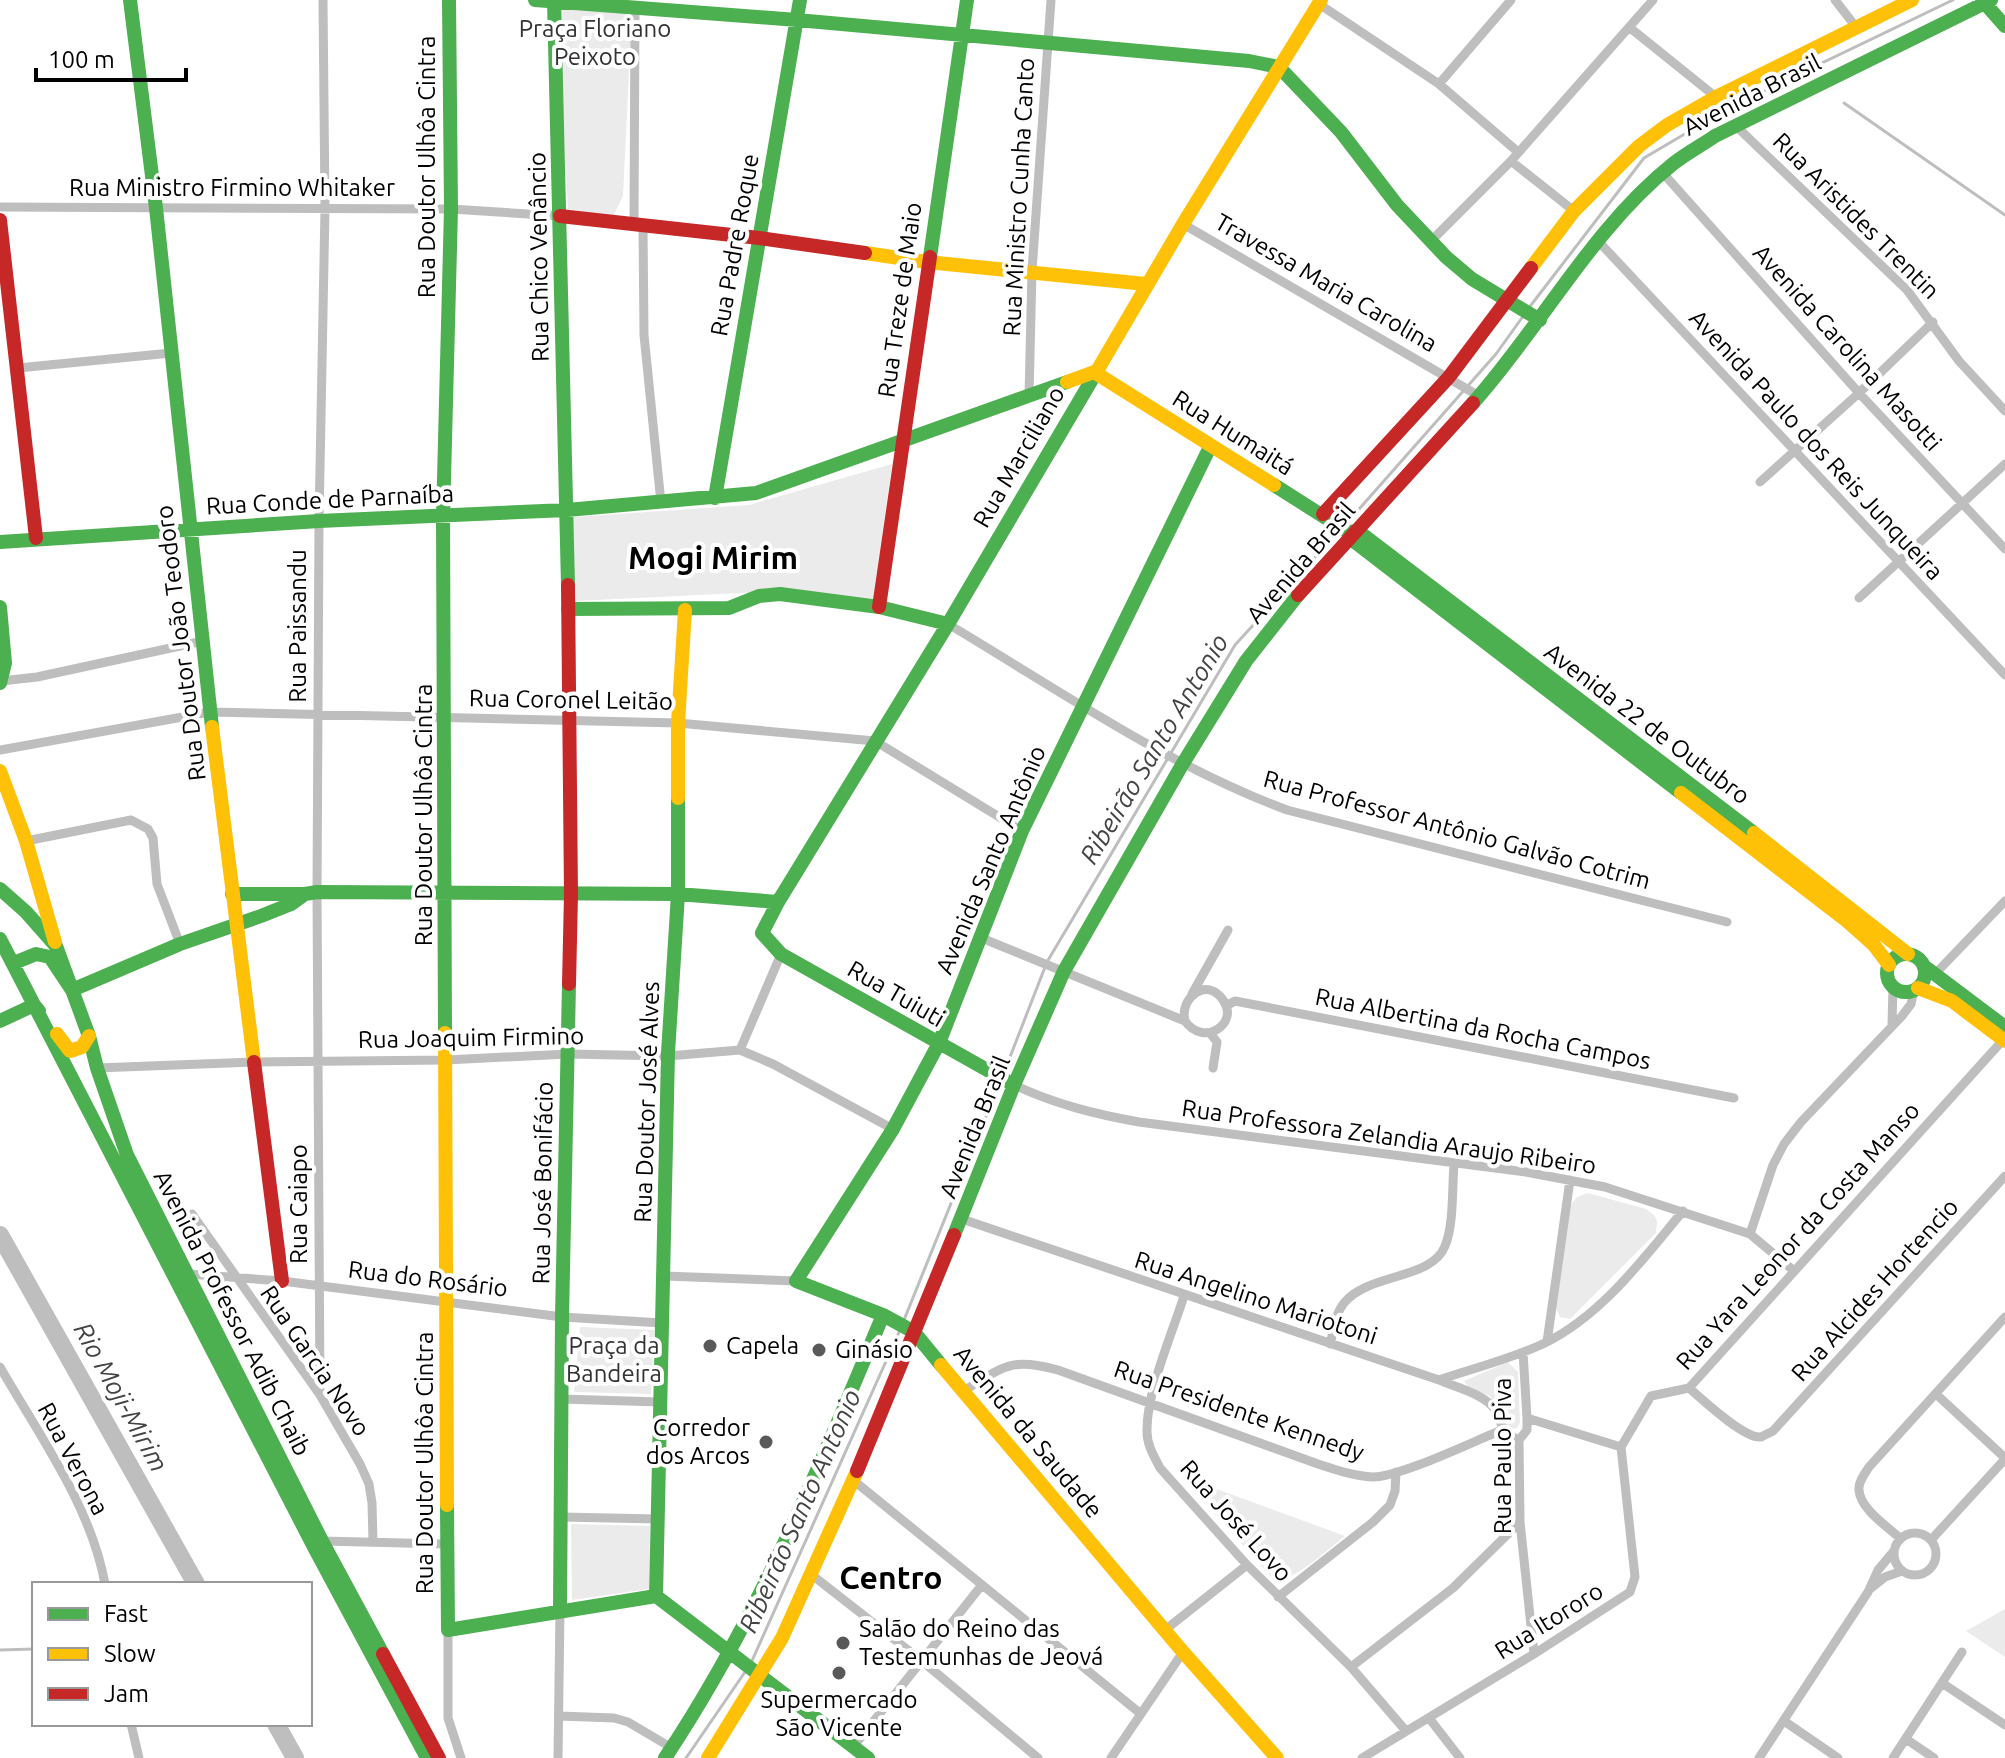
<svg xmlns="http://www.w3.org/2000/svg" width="2005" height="1758" font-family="Ubuntu,sans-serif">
	<rect width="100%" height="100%" fill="#fff"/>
	<!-- green -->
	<path fill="#ebebeb" d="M557,5L632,9L623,196L613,217L568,209Z
		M892,464L873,599L762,592L574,601L573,517L749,505Z
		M1588,1193L1646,1209L1655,1216L1657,1221L1656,1233L1570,1319L1560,1317L1556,1308L1570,1206L1577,1197Z
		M580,1327L654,1330L651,1394L574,1392Z
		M1508,1362L1518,1372L1520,1423L1517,1428L1508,1430L1490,1396L1469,1388L1464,1381Z
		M1181,1476L1345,1536C1328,1549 1294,1583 1273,1579Z
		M571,1524L650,1526L649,1589L572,1600Z
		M2005,1609V1657L1966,1631Z"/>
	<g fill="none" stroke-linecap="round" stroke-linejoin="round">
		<!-- stream -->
		<path stroke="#bebebe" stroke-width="3" d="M1844,103L2005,215
			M1528,309L1644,158L1700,125L1776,85L1953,0
			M1345,525L1496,354L1524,315
			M1003,1075L1047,962L1235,645L1339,531
			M904,1320L1000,1082
			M0,1650L34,1649
			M751,1663L900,1330
			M686,1758L745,1672"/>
		<!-- river -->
		<path stroke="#bebebe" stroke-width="18" d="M0,1235L196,1584
			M276,1724L295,1758"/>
		<!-- street -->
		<path stroke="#bebebe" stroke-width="9" d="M1835,0L1856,27
			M1319,4L1439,84L1518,152
			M1629,27L1716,97
			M1439,84L1511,0
			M1736,126L1907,290L1959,361L2005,411
			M1511,161L1574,211
			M1662,172L1859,393L2005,549
			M0,207L451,209L560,216
			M634,223L635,7
			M1183,224L1479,396
			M643,225L644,335L661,503
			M1430,242L1511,161L1653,0
			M1599,242L2005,675
			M18,368L171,353
			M1029,396L1032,271L1051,0
			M1760,482L1859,393L1933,322
			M1859,598L2005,464
			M948,624C1059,690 1166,765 1287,810L1727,922
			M1,681L37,677L203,641
			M0,750L210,712L678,723L875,741L1022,831
			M26,841L131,820L148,829L153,838L157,884L180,944
			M979,937L1185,1021C1204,1048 1240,1023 1223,1000C1207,976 1179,998 1185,1021
			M1935,974L2005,901
			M1192,994L1228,930
			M1226,1006L1235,1001L1734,1098
			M1892,1025L1893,986
			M1210,1033L1217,1042L1213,1068
			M740,1050L781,954
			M97,1068L254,1062L446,1060L568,1054L668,1056L740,1050L773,1064L893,1129
			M1014,1085C1055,1104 1094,1114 1139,1122L1526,1172L1605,1187L1750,1234L1793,1270
			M192,1214L320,1395L360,1464L369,1484L372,1503L373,1541
			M962,1219L1439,1380C1455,1387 1480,1393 1492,1406C1505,1421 1495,1429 1519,1440
			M1750,1234L1773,1165L1784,1144L1801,1122L1902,1016L1911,1004L1914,990
			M188,1274L282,1281L562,1317L662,1323
			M665,1276L796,1281
			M1184,1296C1172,1334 1146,1393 1147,1432C1147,1445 1154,1456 1160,1468L1247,1565L1351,1667L1406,1731
			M1547,1342L1570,1180
			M1330,1344C1334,1330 1335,1314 1344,1303C1368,1273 1432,1280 1445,1246C1454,1225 1452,1187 1454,1164
			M1523,1352L1527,1418V1430L1519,1440L1520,1522L1534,1654
			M0,1367C39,1435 91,1506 105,1584
			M1439,1380C1474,1368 1511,1359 1545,1343C1602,1315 1643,1259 1683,1211
			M1689,1388C1703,1400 1744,1439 1761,1437C1763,1436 1771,1432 1773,1431L2005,1176
			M965,1390C1005,1366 1011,1357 1058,1370L1318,1464C1336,1470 1354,1476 1373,1477C1400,1477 1474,1441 1502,1430
			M1936,1394L2005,1458
			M320,1395L317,892L319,521L325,208L323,0
			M561,1399L660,1402
			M1527,1418L1621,1447
			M1621,1447L1651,1396L1689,1388L2003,1040
			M853,1480L1141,1714
			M561,1517L658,1519
			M1894 1554a21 21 0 1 1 42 0a21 21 0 1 1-42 0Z
			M1901,1539C1888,1527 1860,1509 1859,1490C1858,1482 1865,1473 1869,1467L2005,1317
			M1931,1540L2005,1459
			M322,1541L445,1544
			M812,1575L922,1661L1038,1758
			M1870,1589L1885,1577L1902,1571
			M1278,1597L1373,1522L1390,1505L1395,1491L1396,1472
			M448,1630V1718L461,1758
			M1165,1630L1247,1565
			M1351,1667L1453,1588L1520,1522
			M1942,1683L2005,1725
			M559,1716L614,1718L628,1722L672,1748
			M1429,1718L1460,1758
			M1784,1721L1838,1758
			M131,1724L139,1758
			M1906,1739L1934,1758
			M854,1746L981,1586
			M558,1758L560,1610
			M1111,1758L1183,1652
			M1362,1758L1534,1654L1630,1592L1635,1577L1621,1447
			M1759,1758L1868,1592L1878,1570L1894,1551
			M1893,1758L1962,1652"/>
		<!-- fast -->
		<path stroke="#4caf50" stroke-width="14" d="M130,0L156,208L212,727
			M535,0L797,20L1249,61L1279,67L1341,132L1397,205L1446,257L1472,279L1540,320
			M554,0L568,585
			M1982,0L2005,26
			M930,257L967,0
			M1473,403C1542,326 1592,228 1674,163C1687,153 1702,145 1715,136L1991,0
			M1274,485L1348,532L1351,539L1681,793
			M715,498L800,0
			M1349,532L1358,531L1754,833
			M0,542L319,521L567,510L756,493L1067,382
			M0,607L5,663L0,683
			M568,609L729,608L759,596L780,594L879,607L948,624
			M0,889L26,912L56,946L89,1036L97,1068L127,1155L322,1541L383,1654
			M232,894H305
			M0,939L314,1547L427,1758
			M1887 973a19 19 0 1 1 38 0a19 19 0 1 1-38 0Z
			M14,963L36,954L50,957L72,990L180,944L261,916L291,904L305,894L317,892L678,894L778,902
			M1924,966L2005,1027
			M0,1021L34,1005L39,1011
			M445,1033L443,518L451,209L449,0
			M1014,1085L781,954L762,933L778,902L948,624L1097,371
			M954,1235L1014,1085L1064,971L1182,765L1246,661L1298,595
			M941,1365L914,1332L883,1315L796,1281L893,1129L939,1043L1022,831L1210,447
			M447,1505L448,1630L656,1596
			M656,1596L668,1053L678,894V798
			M656,1596L868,1758
			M560,1610L562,1317L569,984
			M665,1758C759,1617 818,1470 883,1315"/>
		<!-- slow -->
		<path stroke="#ffc107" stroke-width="14" d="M865,253L927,262L1146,284
			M1531,268L1574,211L1639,146L1667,125L1716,97L1912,0
			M1097,371L1183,224L1321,0
			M1067,382L1094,372L1274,485
			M212,727L254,1062
			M0,771L26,841L55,942
			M1681,793L1847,921L1874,945L1889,965
			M678,798V723L685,610
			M1754,833L1908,954
			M1918,988L1952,1001L2005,1041
			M445,1033L447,1505
			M57,1034L70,1051L82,1047L89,1036
			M941,1365L1183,1652L1277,1758
			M708,1758L782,1638L857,1471"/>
		<!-- jam -->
		<path stroke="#c62828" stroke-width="14" d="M560,216L759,238L865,253
			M0,220L36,538
			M1323,514L1449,377L1531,268
			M568,585L571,894L569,984
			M1298,595L1473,403
			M879,607L930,257
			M254,1062L282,1281
			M857,1471L954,1235
			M383,1654L439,1758"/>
	</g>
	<!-- markers -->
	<g fill="#595959" stroke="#fff" stroke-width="3">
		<circle cx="710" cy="1346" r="8"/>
		<circle cx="819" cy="1350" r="8"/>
		<circle cx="766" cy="1442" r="8"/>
		<circle cx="843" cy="1643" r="8"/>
		<circle cx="839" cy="1673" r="8"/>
	</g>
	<g text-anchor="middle" stroke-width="8" stroke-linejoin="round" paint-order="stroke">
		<!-- park labels -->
		<g font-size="24" fill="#323232" stroke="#fff">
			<text x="595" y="37">Praça Floriano<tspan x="595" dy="28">Peixoto</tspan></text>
			<text x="614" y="1354">Praça da<tspan x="614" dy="28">Bandeira</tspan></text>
		</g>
		<!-- street labels -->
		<g font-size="24" fill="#000" stroke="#fff">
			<text transform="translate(1752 95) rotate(-27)" y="8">Avenida Brasil</text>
			<text transform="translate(427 167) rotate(-90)" y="8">Rua Doutor Ulhôa Cintra</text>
			<text x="232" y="196">Rua Ministro Firmino Whitaker</text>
			<text transform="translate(1019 197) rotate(-87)" y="8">Rua Ministro Cunha Canto</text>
			<text transform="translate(1856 216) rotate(45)" y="8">Rua Aristides Trentin</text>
			<text transform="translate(735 245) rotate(-80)" y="8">Rua Padre Roque</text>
			<text transform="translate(539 257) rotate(-91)" y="8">Rua Chico Venâncio</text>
			<text transform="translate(1326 283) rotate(30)" y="8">Travessa Maria Carolina</text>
			<text transform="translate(900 300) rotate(-82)" y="8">Rua Treze de Maio</text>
			<text transform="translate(1847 348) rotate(48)" y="8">Avenida Carolina Masotti</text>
			<text transform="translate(1233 433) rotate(32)" y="8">Rua Humaitá</text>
			<text transform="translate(1816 445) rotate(47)" y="8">Avenida Paulo dos Reis Junqueira</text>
			<text transform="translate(1019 457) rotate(-60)" y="8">Rua Marciliano</text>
			<text transform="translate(330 500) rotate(-3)" y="8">Rua Conde de Parnaíba</text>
			<text transform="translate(1301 563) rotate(-49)" y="8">Avenida Brasil</text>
			<text transform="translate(298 626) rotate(-90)" y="8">Rua Paissandu</text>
			<text transform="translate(181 643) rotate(-97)" y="8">Rua Doutor João Teodoro</text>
			<text transform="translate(571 700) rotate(1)" y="8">Rua Coronel Leitão</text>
			<text transform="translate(1647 724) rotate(37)" y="8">Avenida 22 de Outubro</text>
			<text transform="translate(424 815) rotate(-90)" y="8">Rua Doutor Ulhôa Cintra</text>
			<text transform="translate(1457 830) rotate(15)" y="8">Rua Professor Antônio Galvão Cotrim</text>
			<text transform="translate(991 860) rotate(-67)" y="8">Avenida Santo Antônio</text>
			<text transform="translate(896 994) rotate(30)" y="8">Rua Tuiuti</text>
			<text transform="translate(1483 1029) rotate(11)" y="8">Rua Albertina da Rocha Campos</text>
			<text transform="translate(471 1038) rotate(-1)" y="8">Rua Joaquim Firmino</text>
			<text transform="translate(647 1102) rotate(-88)" y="8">Rua Doutor José Alves</text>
			<text transform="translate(975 1127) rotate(-68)" y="8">Avenida Brasil</text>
			<text transform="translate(1389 1137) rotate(8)" y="8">Rua Professora Zelandia Araujo Ribeiro</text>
			<text transform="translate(543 1183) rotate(-89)" y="8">Rua José Bonifácio</text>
			<text transform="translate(299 1204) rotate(-90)" y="8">Rua Caiapo</text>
			<text transform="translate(1798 1236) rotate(-48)" y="8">Rua Yara Leonor da Costa Manso</text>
			<text transform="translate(428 1279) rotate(7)" y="8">Rua do Rosário</text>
			<text transform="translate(1875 1290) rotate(-48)" y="8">Rua Alcides Hortencio</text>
			<text transform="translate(1256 1298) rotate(18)" y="8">Rua Angelino Mariotoni</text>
			<text transform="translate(232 1313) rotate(63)" y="8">Avenida Professor Adib Chaib</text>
			<text transform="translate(315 1361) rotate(56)" y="8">Rua Garcia Novo</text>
			<text transform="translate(1239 1411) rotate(19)" y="8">Rua Presidente Kennedy</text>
			<text transform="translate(1028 1432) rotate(50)" y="8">Avenida da Saudade</text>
			<text transform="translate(1503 1456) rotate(-90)" y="8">Rua Paulo Piva</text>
			<text transform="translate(73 1459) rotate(62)" y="8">Rua Verona</text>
			<text transform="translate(425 1463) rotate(-90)" y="8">Rua Doutor Ulhôa Cintra</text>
			<text transform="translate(1236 1521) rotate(48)" y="8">Rua José Lovo</text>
			<text transform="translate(1549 1621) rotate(-32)" y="8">Rua Itororo</text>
		</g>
		<!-- poi labels -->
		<g font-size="24" fill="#000" stroke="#fff" text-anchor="start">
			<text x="726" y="1354">Capela</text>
			<text x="835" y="1358">Ginásio</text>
			<text x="750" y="1436" text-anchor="end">Corredor<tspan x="750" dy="28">dos Arcos</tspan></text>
			<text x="859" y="1637">Salão do Reino das<tspan x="859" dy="28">Testemunhas de Jeová</tspan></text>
			<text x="839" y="1708" text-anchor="middle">Supermercado<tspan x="839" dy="28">São Vicente</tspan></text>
		</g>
		<!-- water labels -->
		<g font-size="26" font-style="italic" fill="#434343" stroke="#fff">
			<text transform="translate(1154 749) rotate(-59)" y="9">Ribeirão Santo Antonio</text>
			<text transform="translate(121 1397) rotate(61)" y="9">Rio Moji-Mirim</text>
			<text transform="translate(800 1511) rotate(-66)" y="9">Ribeirão Santo Antonio</text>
		</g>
		<!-- district labels -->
		<g font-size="32" font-weight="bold" fill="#000" stroke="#fff">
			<text x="713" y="569">Mogi Mirim</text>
			<text x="891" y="1589">Centro</text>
		</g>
	</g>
	<!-- legend -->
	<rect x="32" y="1582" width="280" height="144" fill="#ffffff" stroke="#999999" stroke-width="2"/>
	<rect x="48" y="1608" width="40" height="12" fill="#4caf50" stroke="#999999" stroke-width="2"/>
	<text x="104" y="1622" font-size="24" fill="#000000">Fast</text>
	<rect x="48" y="1648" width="40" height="12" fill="#ffc107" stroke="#999999" stroke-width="2"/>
	<text x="104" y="1662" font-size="24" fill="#000000">Slow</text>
	<rect x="48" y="1688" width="40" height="12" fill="#c62828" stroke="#999999" stroke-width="2"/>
	<text x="104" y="1702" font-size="24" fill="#000000">Jam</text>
	<!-- scale -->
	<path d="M36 68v12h150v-12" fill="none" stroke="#000000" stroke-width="4"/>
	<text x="48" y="68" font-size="24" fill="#000000" stroke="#ffffff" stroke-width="6" paint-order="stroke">100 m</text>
</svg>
